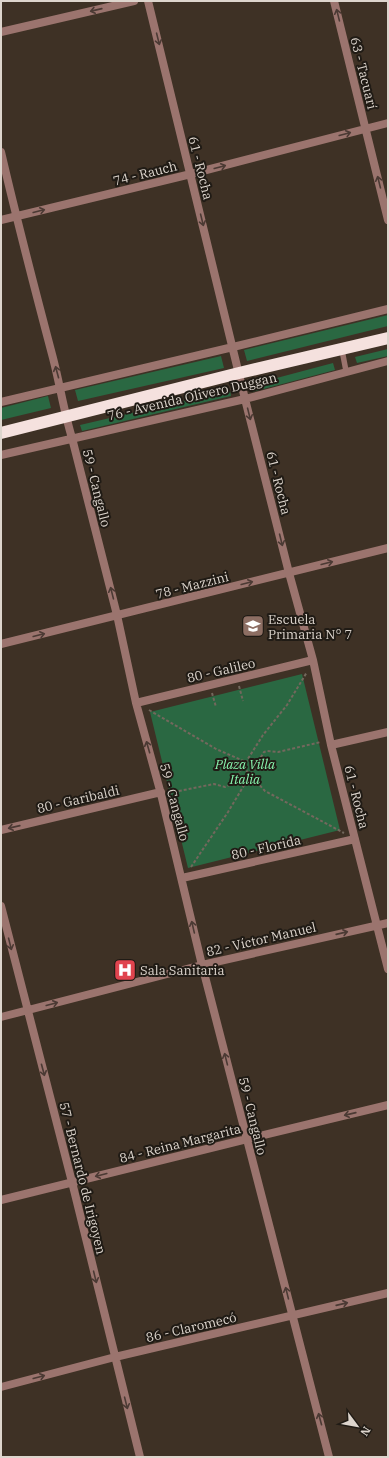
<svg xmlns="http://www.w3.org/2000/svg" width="389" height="1458" font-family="'IBM Plex Serif',serif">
	<rect width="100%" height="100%" fill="#3e3125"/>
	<!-- green -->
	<path fill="#2a6842" d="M388,315V326L247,361L244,350Z
		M388,349V356L357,363L355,357Z
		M221,356L224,368L78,401L75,390Z
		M333,363L335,370L252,392L250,385Z
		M230,390L231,396L82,431L80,425Z
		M48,396L51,408L1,420V408Z
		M302,674L340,830L188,868L150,712Z"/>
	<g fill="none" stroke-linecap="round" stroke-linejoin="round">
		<!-- path -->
		<path stroke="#73685d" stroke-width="2" stroke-dasharray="3 2" stroke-linecap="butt" d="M239,686L243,701
			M212,693L216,707
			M149,710L216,749L246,762
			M243,767L265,791L344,833
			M169,793L214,784L225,787L232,784L263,735L287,705L307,672
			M191,867L228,812L264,752L267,751L278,752L321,742"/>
		<!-- lane -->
		<path stroke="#9b746e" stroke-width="5.5" d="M342,350L346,371"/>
		<!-- street -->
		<path stroke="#9b746e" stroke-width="8" d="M148,1L245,399L289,573L313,660L331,745L388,969
			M334,1L388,220
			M1,32L134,1
			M1,152C17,221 35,290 53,358C60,385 64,412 72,438L117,615L136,703L161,794L202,965L329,1457
			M1,220L191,174L388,123
			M1,402L233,347L388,309
			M1,455L245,399L388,361
			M1,644L388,548
			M136,703L313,660
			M331,745L388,732
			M1,830L161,792
			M182,878L355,839
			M1,906L72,1182L140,1457
			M1,1017L202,965L388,923
			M1,1200L247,1139L388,1105
			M1,1387L115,1357L388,1293"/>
		<!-- highway -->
		<path stroke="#f5e1de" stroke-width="12" d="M1,433L239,373L388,338"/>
	</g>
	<!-- one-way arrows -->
	<defs><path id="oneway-shaft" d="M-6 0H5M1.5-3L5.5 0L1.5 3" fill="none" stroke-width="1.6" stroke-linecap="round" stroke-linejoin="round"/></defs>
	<g stroke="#4b3a34">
		<use href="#oneway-shaft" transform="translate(96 10) rotate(167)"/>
		<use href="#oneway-shaft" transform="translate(338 15) rotate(-104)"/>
		<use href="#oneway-shaft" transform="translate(158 39) rotate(76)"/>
		<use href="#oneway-shaft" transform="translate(345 134) rotate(-15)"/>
		<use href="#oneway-shaft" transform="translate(220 167) rotate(-15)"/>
		<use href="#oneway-shaft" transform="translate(379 182) rotate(-104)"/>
		<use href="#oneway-shaft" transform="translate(39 211) rotate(-14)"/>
		<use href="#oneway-shaft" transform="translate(202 220) rotate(76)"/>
		<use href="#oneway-shaft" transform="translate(57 372) rotate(-105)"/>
		<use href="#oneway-shaft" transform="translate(249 414) rotate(76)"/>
		<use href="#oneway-shaft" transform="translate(281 540) rotate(76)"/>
		<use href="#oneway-shaft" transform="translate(327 563) rotate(-14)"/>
		<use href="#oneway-shaft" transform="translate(247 583) rotate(-14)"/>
		<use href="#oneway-shaft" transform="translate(112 593) rotate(-104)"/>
		<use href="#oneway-shaft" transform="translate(39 635) rotate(-14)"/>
		<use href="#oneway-shaft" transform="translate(148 747) rotate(-106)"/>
		<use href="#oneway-shaft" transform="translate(14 827) rotate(167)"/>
		<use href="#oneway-shaft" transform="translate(193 927) rotate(-103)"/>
		<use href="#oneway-shaft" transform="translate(342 933) rotate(-13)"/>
		<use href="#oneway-shaft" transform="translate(10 944) rotate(76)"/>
		<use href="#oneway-shaft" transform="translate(52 1004) rotate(-15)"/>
		<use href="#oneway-shaft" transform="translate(226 1059) rotate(-104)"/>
		<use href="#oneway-shaft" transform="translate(43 1070) rotate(75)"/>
		<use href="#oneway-shaft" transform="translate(350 1114) rotate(167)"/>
		<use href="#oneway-shaft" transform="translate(101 1175) rotate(166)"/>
		<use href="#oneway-shaft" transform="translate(95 1277) rotate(76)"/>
		<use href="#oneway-shaft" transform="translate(287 1293) rotate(-104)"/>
		<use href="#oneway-shaft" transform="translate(342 1304) rotate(-13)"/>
		<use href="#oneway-shaft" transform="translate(39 1377) rotate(-15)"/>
		<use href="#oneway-shaft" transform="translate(126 1403) rotate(76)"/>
		<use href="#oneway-shaft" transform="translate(320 1419) rotate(-105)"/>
	</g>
	<!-- icons -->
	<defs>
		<g id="school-square" transform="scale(1.15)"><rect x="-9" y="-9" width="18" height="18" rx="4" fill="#8d6e63" stroke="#201b15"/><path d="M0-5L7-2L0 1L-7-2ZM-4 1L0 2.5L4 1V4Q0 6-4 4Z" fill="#fff"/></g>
		<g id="hospital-square" transform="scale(1.15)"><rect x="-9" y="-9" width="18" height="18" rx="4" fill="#e0444e" stroke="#201b15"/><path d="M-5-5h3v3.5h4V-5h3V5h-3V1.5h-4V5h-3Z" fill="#fff"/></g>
	</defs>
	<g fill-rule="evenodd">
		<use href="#school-square" x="253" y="626"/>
		<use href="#hospital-square" x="125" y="970"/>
	</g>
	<g text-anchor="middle" stroke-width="4" stroke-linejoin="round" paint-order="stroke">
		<!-- street labels -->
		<g font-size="13" fill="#ddd5cd" stroke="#201b15">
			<text transform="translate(364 73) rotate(76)" y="5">63 - Tacuarí</text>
			<text transform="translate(201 168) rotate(76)" y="5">61 - Rocha</text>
			<text transform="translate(145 173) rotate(-14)" y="5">74 - Rauch</text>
			<text transform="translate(192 396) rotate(-13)" y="5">76 - Avenida Olivero Duggan</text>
			<text transform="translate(279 483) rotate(76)" y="5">61 - Rocha</text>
			<text transform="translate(97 488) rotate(76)" y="5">59 - Cangallo</text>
			<text transform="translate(192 585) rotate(-14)" y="5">78 - Mazzini</text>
			<text transform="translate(221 670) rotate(-13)" y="5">80 - Galileo</text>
			<text transform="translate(357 797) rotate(76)" y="5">61 - Rocha</text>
			<text transform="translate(78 799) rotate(-13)" y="5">80 - Garibaldi</text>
			<text transform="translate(175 802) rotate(75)" y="5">59 - Cangallo</text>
			<text transform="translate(266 847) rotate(-13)" y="5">80 - Florida</text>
			<text transform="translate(261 939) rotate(-13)" y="5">82 - Víctor Manuel</text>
			<text transform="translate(253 1116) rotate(76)" y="5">59 - Cangallo</text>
			<text transform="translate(180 1143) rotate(-14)" y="5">84 - Reina Margarita</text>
			<text transform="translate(83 1178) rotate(76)" y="5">57 - Bernardo de Irigoyen</text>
			<text transform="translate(191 1327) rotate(-13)" y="5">86 - Claromecó</text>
		</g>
		<!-- poi labels -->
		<g font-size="13" fill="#ddd5cd" stroke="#201b15" text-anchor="start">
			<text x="268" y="624">Escuela<tspan x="268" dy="15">Primaria N° 7</tspan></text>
			<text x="140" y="975">Sala Sanitaria</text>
		</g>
		<!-- park labels -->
		<g font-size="13" font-style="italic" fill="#88f6af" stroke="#201b15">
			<text x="245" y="769">Plaza Villa<tspan x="245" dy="15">Italia</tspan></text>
		</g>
	</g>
	<!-- border -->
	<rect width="389" height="1458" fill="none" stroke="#ddd5cd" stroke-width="4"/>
	<!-- north arrow -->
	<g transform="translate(357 1426) rotate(122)" stroke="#201b15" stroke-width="3" paint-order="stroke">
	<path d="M0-3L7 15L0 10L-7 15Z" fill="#ddd5cd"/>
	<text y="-6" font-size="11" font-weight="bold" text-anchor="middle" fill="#ddd5cd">N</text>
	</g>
</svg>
